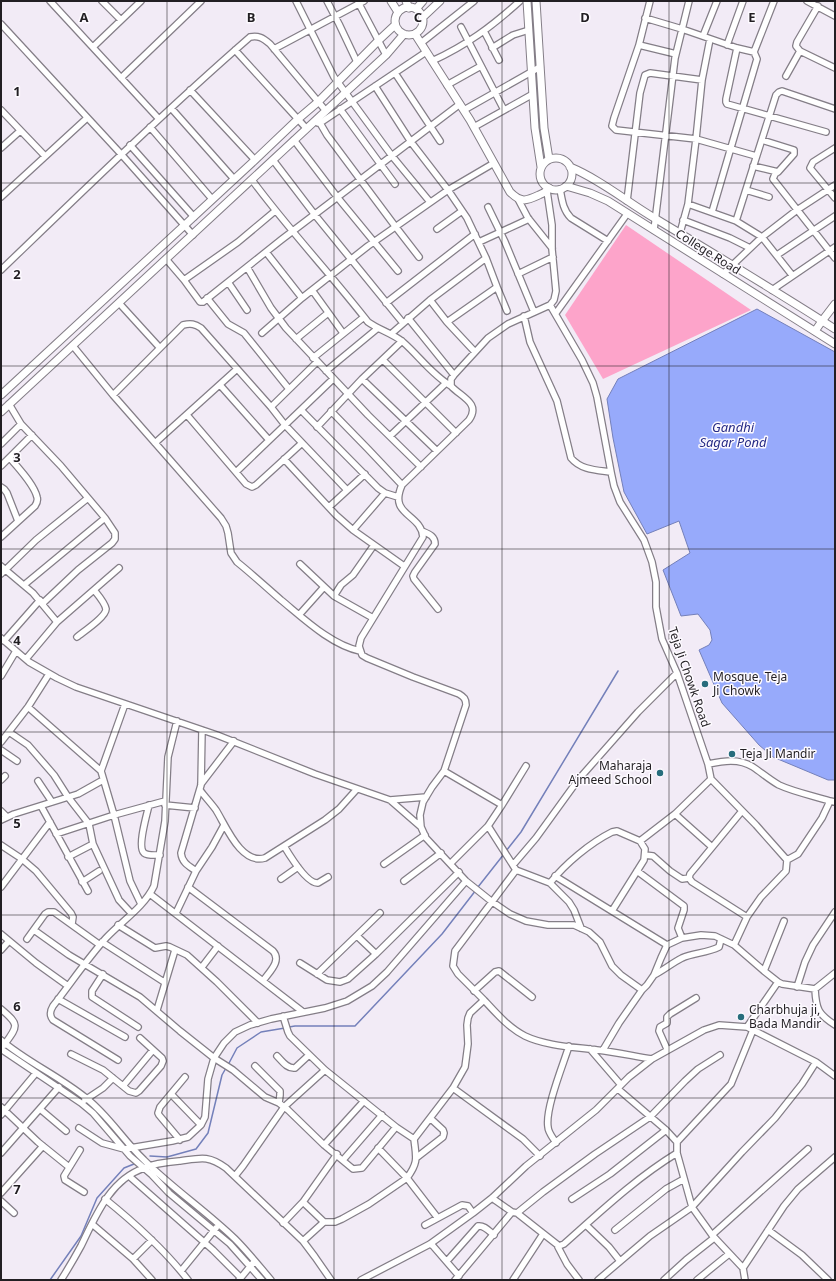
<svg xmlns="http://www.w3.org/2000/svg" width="836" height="1281" font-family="'Noto Sans',sans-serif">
	<rect width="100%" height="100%" fill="#f2ebf6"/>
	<!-- green -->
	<path fill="#fda4ca" d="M626,225L751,310L603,379L565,315Z"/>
	<!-- water -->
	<path fill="#97aafb" stroke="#7480ba" d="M757,309L835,352V780H828L773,757L759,745L722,703L699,650L709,645L712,640L710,630L698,614L681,616L663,570L690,553L679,521L647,534L624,492L613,438L607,399L618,379Z"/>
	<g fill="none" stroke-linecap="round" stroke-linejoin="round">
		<!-- stream -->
		<path stroke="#7480ba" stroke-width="1.5" d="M506,851L521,832L618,671
			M478,887L504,854
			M289,1027L295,1026H355L442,934L476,890
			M228,1065L237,1048L261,1032L285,1028
			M150,1156L167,1157L196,1149L208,1133L222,1075L226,1068
			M50,1280L81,1236L97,1198L124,1168L134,1164"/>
		<!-- minor casing -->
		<g stroke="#847e87" stroke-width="8">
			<path id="minor" d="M50,1L159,119
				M102,1L121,20
				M296,1L334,77L392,156L430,202
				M327,1L339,24L357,62
				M650,1L639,45L614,118L612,126L616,130L696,139L756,156
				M807,1L835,16
				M358,2L386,55
				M818,6L797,42L796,46L800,51L835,68
				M645,18L682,29L737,48L754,52
				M1,24L121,154L193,235
				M461,27L504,110
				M484,31L499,60
				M703,36L717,1
				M421,43L474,1
				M639,45L676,54
				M727,45L743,1
				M93,47L141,1
				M492,48L513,35L529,30
				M737,48L726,99V102L727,104L826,132
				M274,49L364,1
				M235,50L306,128
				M432,61C467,45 491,27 520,1
				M395,73L440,141
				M786,76L800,51
				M121,78L201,1
				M447,85L481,66
				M375,86L411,142L448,190L467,218L486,258L497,287L447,322
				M190,90L255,160
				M171,108L234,179
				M340,109L395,184
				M1,110L45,156
				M464,110L540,67
				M318,123H320L426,52
				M320,123L327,135L395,226L419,257
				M150,127L212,199
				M474,127L533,94
				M294,140L338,198L398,271
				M130,145L194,217
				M1,148L20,131
				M835,148L813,162L810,168L835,198
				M273,160L315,215L403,323
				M753,166L778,172L794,154V150L762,140
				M778,172L775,174L773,179L835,258
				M252,180C288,229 330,273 368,322C379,330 392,333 403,342C419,356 432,375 451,386
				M560,189C562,200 563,210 571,218L608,241
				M746,190L769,197
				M547,191L552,225V249L556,291L554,300L550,305L508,324L488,338L454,375L451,379V386C461,397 481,403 469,420L402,485C388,516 421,513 423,537L361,638L359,646L362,655L367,658L413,677L459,694C464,697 466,699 466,705L444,771L432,787L423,802L420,815L421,827L426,838L466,881L491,901L510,914L526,921L548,925H574L589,932L600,942L612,966L621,975L642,990L647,985L654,975L661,958L667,945L682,938L701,935L715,936L734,945L764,971L778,982L782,984L815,989L835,973
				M1,197L87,118
				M518,199L528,218L552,248
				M627,201L640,93L645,75L650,73L702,80
				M688,204L736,221L762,237L792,275
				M488,207L505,242L534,312
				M712,212L757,59L754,52L774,1
				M683,220L730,238L750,248
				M736,221L776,95L779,92L782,91L835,109
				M437,229L462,211
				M654,230L675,58L689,1
				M680,233L688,204L696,139L702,80L710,39
				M479,242L529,219
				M266,252L302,298
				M777,255L835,216
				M166,259L184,280L200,302H203L281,240L460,104
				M247,267L271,308L286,328L368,415L421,467
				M1,270C83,191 164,112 250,37C258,35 263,38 270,44L326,111
				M518,274L553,257
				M723,274L762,237L797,210L835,185
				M184,280L238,242L275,211
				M228,282L247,310
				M497,287L507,311
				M312,290L343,333
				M772,290L835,247
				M207,298L228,324L244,333L289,389
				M430,300L447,322L475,352
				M119,303L160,348
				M386,303L475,234
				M550,305L582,360L593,383L597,397L611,472
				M556,313L627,214
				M524,316L530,342L557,401L571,458C581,470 596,470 611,472L614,486L620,502L644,540L652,562L656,582V607L662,639L677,673L708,764L711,779L756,825L787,860L786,871L761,897L747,917L734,945
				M408,318L454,375
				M262,333L302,298L368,246L448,190L494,163
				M391,334L430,300L486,258
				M296,339L328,313
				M73,346L113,395L221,518L226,526L228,533L231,553L237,562C252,574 266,587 281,600C303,618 331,645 360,651
				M313,358L364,317
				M383,360L456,433
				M326,371L378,328
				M362,379L437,451
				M220,385L269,440
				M113,395L183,325C191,323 195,324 201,328L271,407L285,425L347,490
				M9,404L21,424L61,466L105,518L115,533V539L112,543L78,570L42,604
				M271,407L317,362
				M301,410L378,488L385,493L398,497
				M331,411L368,449L402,485
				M187,415L246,484L252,487L256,485L302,443
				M317,427L362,379L402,341
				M390,436L446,383
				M155,443L237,369
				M1,444L21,424
				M284,459L336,515L353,530L404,566
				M1,466L32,435
				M236,472L333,379
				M1,487L4,489L7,493L18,521
				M329,507L365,474
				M353,530L385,493
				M422,531C429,534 435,536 435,544L415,572L413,576L414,579L438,609
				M1,537L35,506C37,503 38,500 37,497C34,484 18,468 10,458
				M300,564L334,596L373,618
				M1,566L33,593L57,622
				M1,574L36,540L88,498
				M24,585L105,518
				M334,596L341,585L353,575L374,545
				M299,615L324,587
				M77,637C83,632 106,617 106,609C105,603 98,595 94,590
				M1,638L29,662L57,678L76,687L217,735L315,774L390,800L421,827
				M4,641L40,600
				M26,659L57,622L119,568
				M1,676L16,651
				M28,707L101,771L114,815L130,881L141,904
				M9,732L28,745L54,775L68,797L89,824L93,844L119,900L131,913
				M1,742L28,707L49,674
				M1,750L17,761
				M708,764C723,761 739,758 753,767C762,773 770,780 779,785C794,792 814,796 830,801L835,802
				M101,771L125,704
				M444,771L502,805L488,826L516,870L550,883
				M1,780L5,776
				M38,781L52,802
				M201,784L234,741
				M200,790C205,797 211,803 216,810C226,826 241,865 265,858L325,820L339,809L357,789
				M390,800L426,797
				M149,805C147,814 137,847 144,853C148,856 155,855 160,855
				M165,805L195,808
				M502,805L526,766
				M41,806L88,891
				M1,811L7,817
				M742,811L690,874L689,878L692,882L747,917
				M675,814L712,847
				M1,820L14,814L78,794L103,780
				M56,834L114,815L165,801
				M1,845L22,859L36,871L71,913L73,917L72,924
				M284,846C290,856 307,884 318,883L328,877
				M645,855L653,856L670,871L682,879L689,878
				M68,857L93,844
				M787,860L798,854L822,818L830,801
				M451,863L488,826
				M384,864L425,835
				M513,865L536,838L578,780L638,712L677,673
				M196,871C189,866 182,863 181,853L201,785L202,730
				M637,871L684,906V910L678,928L682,938
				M555,876L667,945
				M281,879L298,867
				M404,881L441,853
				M82,882L99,871
				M1,887L50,822
				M188,887L273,951C282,961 269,972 263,981
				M150,894L303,1012
				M612,911L644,860L645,849L640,841
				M176,913L196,871L212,847L224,825
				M118,925L155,948L166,946L170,947L187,955L217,982L258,1023
				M581,928L574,910L569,902L550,883C565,864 590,843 612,832L617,831L640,841L675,814L711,779
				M34,930L69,955L140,997L180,1031L214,1058L233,1070L265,1097L279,1103L288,1110L324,1145L353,1169L362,1168L396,1127L414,1139L453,1088L523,1139L540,1156
				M1,934L36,963L68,986
				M357,936L376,954
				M27,939L45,914L48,912H54L100,945
				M102,942L164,982
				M1,950L9,941
				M300,963L327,980L340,982L348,979L376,954L459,872
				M202,967L218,946
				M764,971L784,921
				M103,974L92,991V997L138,1027
				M317,974L380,913
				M654,975C664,970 672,963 682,958C693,953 707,953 719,947L721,939
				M797,987L805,962L813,945L835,912
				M815,989C816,1009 818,1014 835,1025
				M474,991L495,972L499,971L532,997
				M58,999L125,1037
				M484,1000C496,1013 509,1028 525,1036C546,1046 574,1047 597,1050C615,1052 633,1056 652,1059
				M1,1009C20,1025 18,1026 4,1045
				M157,1010L175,950
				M283,1016L288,1032L290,1036L325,1070L396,1127
				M747,1027L778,982
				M1,1040C27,1062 59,1076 86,1098C108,1115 123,1140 144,1160C172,1188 206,1211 235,1239C248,1252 259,1266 271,1280
				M1,1049L81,1103L93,1113L130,1156L152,1175L169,1193L230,1244L262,1280
				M590,1049L621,1085
				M667,1049L659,1031L660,1027L667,1023V1017L670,1014L696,998
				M603,1050L619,1023L642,990
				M71,1054L103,1070L129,1091L136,1093L139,1091L161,1066L163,1061L162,1058L140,1038
				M277,1056C282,1061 287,1069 295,1068L309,1055
				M118,1060L53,1020C49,1015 50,1011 53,1006C71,983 87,959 106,938C122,921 144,907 154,886L165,821L168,757L177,721
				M255,1066L280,1091V1095L279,1103
				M123,1086L153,1050
				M453,1088L465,1067L468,1044L467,1025L468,1018L470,1013L484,1000L458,974L453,966L455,951L516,870
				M618,1089L666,1130L677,1142V1153L692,1207L712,1235L743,1268L745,1280
				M171,1094L201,1125
				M85,1100L103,1088L113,1078
				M1,1107L38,1142L69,1167
				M40,1109L66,1131
				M1,1115L36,1073
				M79,1128L102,1143L124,1149L172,1141L188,1137L201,1125L205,1117L208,1079L214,1058L224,1043L235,1032L250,1025L271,1019L325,1008L347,1001L372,986L387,972L466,881
				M414,1139C416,1157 419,1162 407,1178L437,1217
				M180,1140L159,1115L158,1113L160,1107L185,1077
				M677,1142L731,1084L753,1030
				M556,1143C553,1138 548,1132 548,1127C545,1109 563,1065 569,1046
				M324,1145L364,1101
				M80,1150L64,1176L65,1180L84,1192
				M1,1153L59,1087
				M416,1158L443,1137L444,1133L443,1130L430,1118
				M343,1160L382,1115
				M129,1176L213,1250L241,1278
				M235,1176L243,1166L284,1107L325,1070
				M1,1193L43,1146
				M492,1198L512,1212L517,1213L559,1246L564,1244C600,1212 636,1178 677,1153
				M105,1199C136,1224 164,1249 188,1280
				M572,1199L610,1174L666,1130
				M1,1201L14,1213
				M303,1202L324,1222
				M517,1213L543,1192L595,1154L650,1117L685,1081L698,1069L720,1055
				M283,1223L303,1202L337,1154
				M92,1224L133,1259L152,1280
				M425,1225L462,1205L468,1206L473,1213
				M586,1225L609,1247L620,1261
				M615,1230L666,1189L684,1179
				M768,1230L802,1255L828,1280
				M712,1235L808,1149
				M303,1241L324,1222H335L342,1219L369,1204L407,1178L378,1148
				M430,1244L433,1246L459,1276
				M559,1246L558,1247L567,1264L579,1280
				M133,1259L152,1240
				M447,1261L478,1226C484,1225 489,1231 494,1235
				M743,1268L784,1206L798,1189L835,1157
				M181,1271L216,1228
				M61,1280C68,1269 75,1257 81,1246C96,1215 110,1180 144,1168C155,1163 168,1162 180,1161C201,1158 208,1155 226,1168L303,1241L315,1257L331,1280
				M239,1280L253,1263
				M361,1280L430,1244L473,1213L492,1198L526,1166L596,1110L629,1077L652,1059L704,1030L719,1025L747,1027L816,1062L835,1076
				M455,1280L512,1212
				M513,1280L543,1234
				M598,1280L650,1236L692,1207L742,1152L775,1118L802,1084L816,1062
				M664,1280L686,1260L714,1238
				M697,1280L729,1254"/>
		</g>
		<!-- tertiary casing -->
		<g stroke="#847e87" stroke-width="9">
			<path id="tertiary" d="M391,1L398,12
				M406,1L409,8
				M415,34L470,120L510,192C521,203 526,201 539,195C543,193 547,192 549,188
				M815,331L822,321L835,304"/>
		</g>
		<!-- secondary casing -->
		<g stroke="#847e87" stroke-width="9">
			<path id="secondary" d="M527,1L535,128L541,167
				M536,1L544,128L549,159
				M395 21a14 14 0 1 1 28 0a14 14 0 1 1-28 0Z
				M416,9L423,1
				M422,18L440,1
				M540 174a16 16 0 1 1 32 0a16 16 0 1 1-32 0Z
				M570,167C601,180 627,202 656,219C716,255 776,291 835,329
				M566,186L590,193L608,201L835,344
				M1,395L255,160L298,119L318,102L379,40L395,25
				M1,412L386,55L404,34"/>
		</g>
		<!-- minor -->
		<use href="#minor" stroke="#fff" stroke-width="5.5"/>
		<!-- tertiary -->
		<use href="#tertiary" stroke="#fff" stroke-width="7"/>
		<!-- secondary -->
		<use href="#secondary" stroke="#fff" stroke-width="7"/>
	</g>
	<!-- grid -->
	<path fill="none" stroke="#221f23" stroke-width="1" stroke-opacity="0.55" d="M167,1V1280M334,1V1280M502,1V1280M669,1V1280M1,183H835M1,366H835M1,549H835M1,732H835M1,915H835M1,1098H835"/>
	<!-- markers -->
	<g fill="#276d7c" stroke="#fdfaff" stroke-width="1.5">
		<circle cx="705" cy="684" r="4"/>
		<circle cx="732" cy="754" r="4"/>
		<circle cx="660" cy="773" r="4"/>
		<circle cx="741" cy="1017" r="4"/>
	</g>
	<g text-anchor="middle" stroke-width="3" stroke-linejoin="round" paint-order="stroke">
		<!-- street labels -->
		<g font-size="12" fill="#221f23" stroke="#fdfaff">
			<text transform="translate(708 252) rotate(32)" y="4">College Road</text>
			<text transform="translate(689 677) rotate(71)" y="4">Teja Ji Chowk Road</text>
		</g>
		<!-- poi labels -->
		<g font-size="12" fill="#221f23" stroke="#fdfaff" text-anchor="start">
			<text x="713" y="681">Mosque, Teja<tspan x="713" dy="14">Ji Chowk</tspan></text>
			<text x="740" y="758">Teja Ji Mandir</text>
			<text x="652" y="770" text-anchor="end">Maharaja<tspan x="652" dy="14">Ajmeed School</tspan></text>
			<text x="749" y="1014">Charbhuja ji,<tspan x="749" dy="14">Bada Mandir</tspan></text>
		</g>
		<!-- water labels -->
		<g font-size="13" font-style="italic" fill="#262b86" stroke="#fdfaff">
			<text x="733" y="432">Gandhi<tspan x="733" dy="15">Sagar Pond</tspan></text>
		</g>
	</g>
	<g font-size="13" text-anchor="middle" font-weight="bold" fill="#221f23" stroke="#fdfaff" stroke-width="3" stroke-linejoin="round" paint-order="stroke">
		<text x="84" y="22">A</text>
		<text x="251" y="22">B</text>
		<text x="418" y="22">C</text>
		<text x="585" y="22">D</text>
		<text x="752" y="22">E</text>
		<text x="17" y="96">1</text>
		<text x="17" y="279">2</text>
		<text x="17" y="462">3</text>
		<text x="17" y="645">4</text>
		<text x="17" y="828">5</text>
		<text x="17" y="1011">6</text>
		<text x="17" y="1194">7</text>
	</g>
	<!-- border -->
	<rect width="836" height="1281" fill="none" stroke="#221f23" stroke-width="4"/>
</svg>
